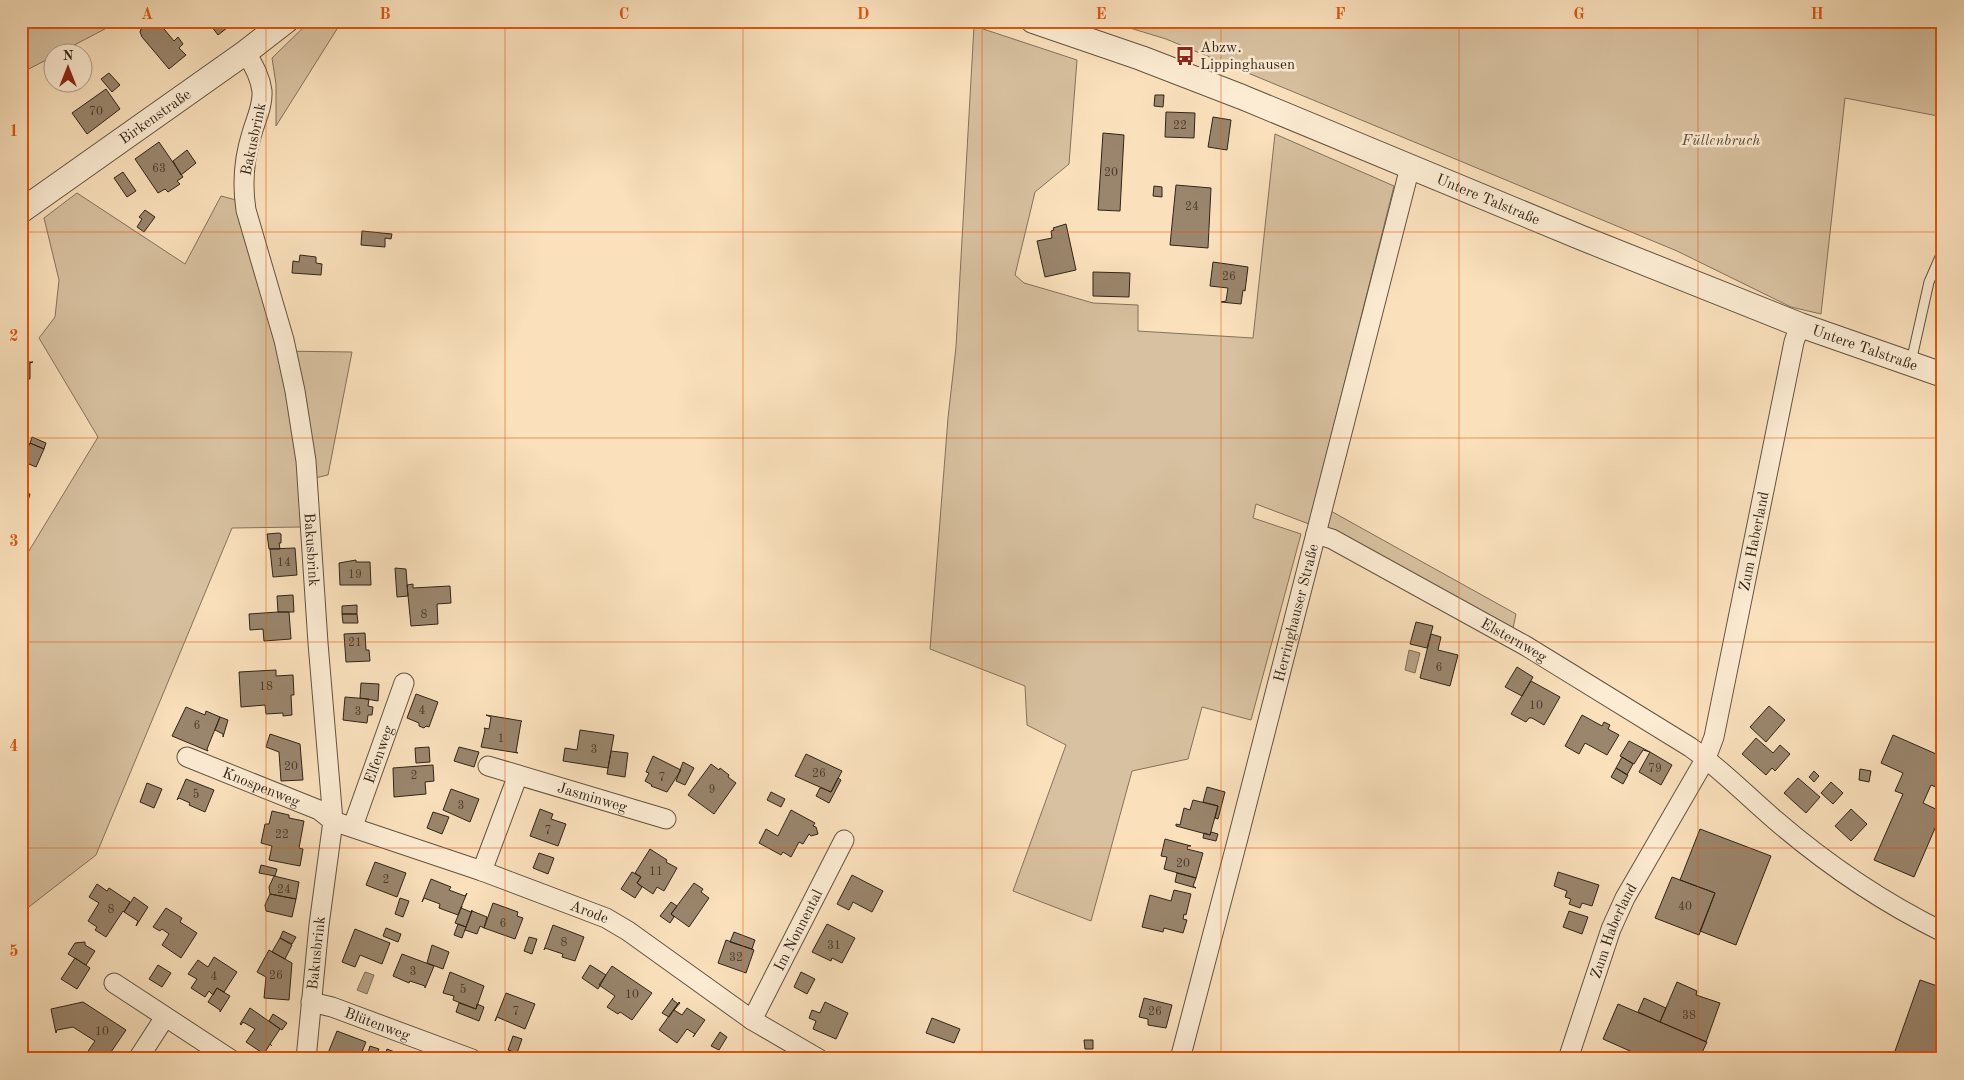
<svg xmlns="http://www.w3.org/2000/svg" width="1964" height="1080" font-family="'Old Standard TT',serif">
	<rect width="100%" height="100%" fill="#fae1bc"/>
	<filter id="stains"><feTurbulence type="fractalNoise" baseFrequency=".004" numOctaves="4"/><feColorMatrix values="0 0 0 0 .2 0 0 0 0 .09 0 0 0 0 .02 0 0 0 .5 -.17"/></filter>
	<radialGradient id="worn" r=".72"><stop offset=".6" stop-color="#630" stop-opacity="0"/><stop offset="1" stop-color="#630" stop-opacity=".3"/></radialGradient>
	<!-- green -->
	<path fill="#d8c1a0" stroke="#84725c" d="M21,21H120L61,52H52V57L21,73Z
		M310,21H342L276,126V84L272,58Z
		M1107,21H1943V117L1845,98L1821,314L1791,307L1677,251L1166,39Z
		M974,26L1077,60L1069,164L1035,192L1015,275L1024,283L1093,303L1138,305V331L1253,338L1275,134L1394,186L1309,524L1256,504L1253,518L1301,534L1251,720L1202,707L1188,759L1132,771L1091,921L1013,891L1066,745L1027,725L1025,686L930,649L948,418L956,347Z
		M77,193L185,264L221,196L236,200L277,351L352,352L328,475L301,481L304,527L232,528L96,855L21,913V564L98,437L39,338L55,317L59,280L44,218Z
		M1329,510L1516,614L1512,633L1326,531Z"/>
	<!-- water -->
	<path fill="#b6a184" stroke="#816f58" d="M1409,650L1420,653L1415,673L1405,670Z
		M365,972L374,975L367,994L357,990Z"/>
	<!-- building -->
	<path fill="#9a866d" stroke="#312417" d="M212,21H222L227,28L218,35L209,23Z
		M159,23L174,41L178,37L183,44L179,48L186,55L169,69L142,37L140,32L141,29L149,25L152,29Z
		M109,73L120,85L112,92L101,79Z
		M106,89L120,109L87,134L72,113Z
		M1155,95H1164L1163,107L1154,106Z
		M1166,112L1195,113L1194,138L1165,137Z
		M1213,117L1231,120L1227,150L1208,147Z
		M1103,133L1124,135L1120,211L1098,210Z
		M159,142L183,177L177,181L180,184L168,192L165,189L158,193L135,159Z
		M187,150L196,163L181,175L173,161Z
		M123,172L136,191L127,197L114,178Z
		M1176,185L1211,188L1208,248L1170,245Z
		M1154,186L1162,187V197L1153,196Z
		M145,210L155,217L144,232L137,227L142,219L139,217Z
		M1066,224L1076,270L1045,277L1037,241L1052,238L1051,231L1054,230L1053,228Z
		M362,231L392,234L391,239L385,238V247L361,245Z
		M300,255L316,257V263L322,264L321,275L292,273L293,261L299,262Z
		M1213,262L1248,267L1245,291L1243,290L1241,304L1221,302L1226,301L1228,288L1210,286Z
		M1093,272L1130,273L1129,297L1093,296Z
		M21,362H33L30,363V379H26V388H22Z
		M32,437L46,443L44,449L30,443Z
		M30,443L44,449L36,467L22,461Z
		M23,492L30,494L27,504L21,502Z
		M279,533L281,534V543H279L280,549H269L267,534Z
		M295,548L297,575L273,577L270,549Z
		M356,560V562H370L371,585H340L339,563Z
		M395,568L406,569L408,596L397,597Z
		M413,584V588L450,586L451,603L437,604L438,624L411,626L407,585Z
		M293,595L294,612H278L277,596Z
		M357,605V614H342V606Z
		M278,612H289L291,639L264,641L263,629L250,630L249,614Z
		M342,614H357L358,623H343Z
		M1416,622L1433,626L1427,648L1410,644Z
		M365,633L366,650H369L370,661L346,662L344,634Z
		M1431,634L1441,637L1438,650L1458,655L1450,686L1420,678Z
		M1517,667L1533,677L1522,696L1505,687Z
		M276,670V676L293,675L294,695H291L292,715L283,716V713L266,714L265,705L241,707L239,672Z
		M1531,681L1560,697L1544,725L1532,718H1529L1526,722L1511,714Z
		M361,683L379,684L378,701L360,698Z
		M416,694L438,702L429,727L426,726L424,728L419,726V723L407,718Z
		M345,697L369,699L368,706L373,707L372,715H368L367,723L343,720Z
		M1769,706L1785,720L1766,742L1750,727Z
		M186,707L205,715L206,711L220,717L207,749L208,751L172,736Z
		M486,715L522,721L521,722L516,752L518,753L481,747L485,730L484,728L489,729L491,717Z
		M1582,715L1602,726L1604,722L1610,725L1608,729L1619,735L1607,755L1585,743L1579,754L1565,746Z
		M220,717L228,720L223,737V734L215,730Z
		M580,730L614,735L608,768L563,761L565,748L577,750Z
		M270,734L300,744L303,780L281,781L279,752L266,747Z
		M1893,735L1943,757V783L1940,789L1931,785L1923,803L1942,812L1914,877L1874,860L1903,794L1895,791L1903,773L1881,763Z
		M1756,738L1773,753L1780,745L1790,754L1775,771L1772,768L1766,775L1742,754Z
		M1629,741L1650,752L1643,750L1634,764L1620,756Z
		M429,747L430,762L416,763L415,748Z
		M459,747L479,752L474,767L454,761Z
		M611,751L628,753L625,777L607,774Z
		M1650,752L1672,765L1661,785L1639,772Z
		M806,754L842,771L831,792L795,776Z
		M653,756L681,770L667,792L651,786L652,785L645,781L649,773L646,772Z
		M1622,757L1633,764L1627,775L1616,768Z
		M683,762L694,768L685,785L676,781Z
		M711,764L719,770L720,768L729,775L728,777L736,783L714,814L688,795Z
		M433,765L434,781L425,782L426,794L394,797L393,768Z
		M1616,768L1628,775L1623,784L1611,777Z
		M1860,769L1871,771L1869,782L1859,780Z
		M1814,771L1819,776L1814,782L1809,777Z
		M838,778L841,780L829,803L816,796L820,788H822L831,792Z
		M1798,778L1820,797L1806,813L1784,793Z
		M186,779L214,790L205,812L189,805L190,803L179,798L177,800Z
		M1831,782L1843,793L1833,804L1821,793Z
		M147,783L162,789L154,808L140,802Z
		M1207,787L1225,792L1218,819L1215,818L1218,806L1203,802Z
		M451,789L479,799L470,822L443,810Z
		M771,792L785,799L781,807L767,800Z
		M1193,800L1218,806L1210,835L1176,826V824L1180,825L1184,808L1190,810Z
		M540,809L553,814L551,819L566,824L558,846L530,836Z
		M1851,809L1867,824L1851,841L1835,826Z
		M791,810L815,823L813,826L816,827L818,834L811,836L809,834L803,844L799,842L791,857L783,852L781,855L759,843L766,829L778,836Z
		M272,811L289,815V818L304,821L299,848L303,849L300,866L269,860L272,846L261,843L265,824H269Z
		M433,812L449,817L442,834L427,828Z
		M1700,829L1771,856L1736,945L1700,931L1715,893L1680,880Z
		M1211,832L1218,834L1216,841L1203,838L1204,833L1210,835Z
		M1165,839L1191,846H1188L1187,849L1203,853L1196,878L1164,869L1167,857L1161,856Z
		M650,849L667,860L666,862L677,868L664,891L657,887L653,894L637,883L641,877L635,873Z
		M539,853L554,858L548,874L533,868Z
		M375,862L406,873L397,897L366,885Z
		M261,865L277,869L275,876L259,873Z
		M632,872L641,877L637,883L642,887L635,898L621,889Z
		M1558,872L1599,885L1592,906L1582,903L1580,908L1569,904L1571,899L1565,897L1567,891L1554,886Z
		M1177,873L1196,878L1193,886L1196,888L1175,882Z
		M852,875L883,891L872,912L853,902L849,910L837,904Z
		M274,876L299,882L296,899L270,894L269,887Z
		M1672,877L1715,893L1699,935L1655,918Z
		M431,879L451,887L449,890L465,896L467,893L458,915L439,908L440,904L424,898L422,902Z
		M694,883L703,889L701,892L709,898L689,927L671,914Z
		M97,884L107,891L109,888L130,902L124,912L123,911L106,937L95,930L97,927L88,921L99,903L89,897Z
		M1174,890L1191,894L1186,915L1184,914L1183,919L1187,920L1183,933L1164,928L1163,932L1142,927L1150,895L1171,901Z
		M270,894L296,899L292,917L266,911L265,905Z
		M134,897L148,907L136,926L138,921L124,912Z
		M400,898L409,901L403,917L395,914Z
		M671,902L677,906L671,914L674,917L670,923L660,916Z
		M493,903L518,912L517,916L523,918L515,939L484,928Z
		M462,906L461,908L471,912L472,910L466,927L455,923Z
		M166,908L182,918L180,922L197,933L181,958L162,945L169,934L162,929L160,931L153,927Z
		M472,911L487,917L484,928L480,926L477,934L465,930Z
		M1569,911L1588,917L1582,934L1563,927Z
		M458,924L466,927L462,938L454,935Z
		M827,924L855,938L842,963L832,958L831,961L812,952Z
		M553,925L584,937L575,961L562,957L563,954L545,948L544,950Z
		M386,928L401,934L398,942L383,936Z
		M355,929L390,943L382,964L360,955L355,967L342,962Z
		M283,931L296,937L292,944L280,938Z
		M734,932L755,940L752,949L730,942Z
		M529,937L537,939L532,954L524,951Z
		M280,938L292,945L285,959L272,952Z
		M726,940L754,950L746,973L718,963Z
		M85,942V945L95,951L86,965L68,954L75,943Z
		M432,945L449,952L443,969L427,963Z
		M269,950L292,963L289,1000L264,998L266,977L257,972Z
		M402,954L434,966L425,988V986L410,981L409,983L393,976Z
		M214,957L237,972L224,992L217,988L213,995L209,991L205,997L191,988L197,979L188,974L198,960L208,967Z
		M75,958L90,968L77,989L61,979Z
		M158,965L171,973L162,987L149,979Z
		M590,965L606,975L598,989L582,978Z
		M612,966L652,993L632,1020L620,1012L618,1014L607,1007L615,996L599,985Z
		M450,972L484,986L476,1009L453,1000L454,996L443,993Z
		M801,972L815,979L807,994L794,987Z
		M1920,980L1943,988V1059H1908L1894,1054Z
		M1677,982L1697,991L1696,995L1720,1003L1706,1042L1660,1022Z
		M217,988L230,996L220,1012V1010L208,1002Z
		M506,993L535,1004L525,1029L497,1017L495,1021Z
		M673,998L672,999L678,1004L669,1017L662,1013Z
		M1144,998L1172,1005L1166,1028L1148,1025V1019L1139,1017Z
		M1644,998L1666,1008L1660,1022L1638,1012Z
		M83,1002L126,1030L109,1055L108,1054L104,1059H88L84,1057L95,1041L73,1027L57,1030L56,1033L51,1009Z
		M679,1002L680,1003L674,1010L682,1015L687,1008L705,1020L693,1037L695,1034L687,1029L677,1043L659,1030Z
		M825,1002L848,1013L836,1039L813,1029L816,1021L809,1018L812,1010L820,1013Z
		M459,1003L476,1009L477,1004L484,1007L479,1021L456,1012Z
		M1618,1004L1707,1042L1699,1059H1648L1603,1039Z
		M250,1008L280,1029L270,1044L272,1046L270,1044L264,1054L246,1042L255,1029L243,1022L241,1025L240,1024Z
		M273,1014L287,1023L282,1030L269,1021Z
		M932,1018L960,1029L954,1043L926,1033Z
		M337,1031L366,1042L359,1059H347L341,1057L340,1059L326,1058Z
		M720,1032L727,1037L719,1050L711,1046Z
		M513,1036L522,1039L517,1053L508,1050Z
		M1084,1040H1093V1049H1085Z
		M370,1046L379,1049L375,1059H366Z
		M387,1049L412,1059H384Z
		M913,1052L931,1059H910Z
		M180,1053L189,1059H176Z
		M1128,1054L1143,1056V1059H1127Z"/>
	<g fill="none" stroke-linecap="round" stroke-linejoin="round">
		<!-- service casing -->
		<g stroke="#635340" stroke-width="11">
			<path id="service" d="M1911,362L1929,282L1943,250"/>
		</g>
		<!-- minor casing -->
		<g stroke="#635340" stroke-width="21">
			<g id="minor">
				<path id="s1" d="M246,52C253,65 260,76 262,91C263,106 256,119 252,133C244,158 242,184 246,210L284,340L295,391L306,461L318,643L333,821L319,925L306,1059"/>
				<path id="s2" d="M1316,534L1332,539L1526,646L1690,747C1720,768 1746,795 1774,819C1825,863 1882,902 1943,932"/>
				<path id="s3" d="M187,757L319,810L333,821L482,871L606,918L628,931L752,1020L819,1059"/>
				<path id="s4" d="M488,766L666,819"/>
				<path id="s5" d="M353,826L404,683"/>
				<path d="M482,871L518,775"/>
				<path d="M114,983L230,1059"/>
				<path id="s6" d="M311,1002L332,1007L472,1059"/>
				<path id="s7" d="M752,1020L844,840"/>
				<path d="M138,1059L165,1017"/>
				<path id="s8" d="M1180,1059L1238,838L1410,167"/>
				<path id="s9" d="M1568,1059L1611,929L1625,898L1706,758L1714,737L1794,342L1800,325"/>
			</g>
		</g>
		<!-- tertiary casing -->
		<g stroke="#635340" stroke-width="26">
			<g id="tertiary">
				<path id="s10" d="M1033,21L1141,58L1242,97L1582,238L1800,325L1943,375"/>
				<path id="s11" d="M21,211L246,52L286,21"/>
			</g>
		</g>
		<!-- service -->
		<use href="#service" stroke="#fcecd3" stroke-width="9"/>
		<!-- minor -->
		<use href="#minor" stroke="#fcecd3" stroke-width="19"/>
		<!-- tertiary -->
		<use href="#tertiary" stroke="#fcecd3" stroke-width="24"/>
	</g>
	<!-- grid -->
	<path fill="none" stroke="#df560d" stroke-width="1" stroke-opacity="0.55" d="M266,21V1059M505,21V1059M743,21V1059M982,21V1059M1221,21V1059M1459,21V1059M1698,21V1059M21,232H1943M21,438H1943M21,642H1943M21,848H1943"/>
	<!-- icons -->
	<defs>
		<g id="bus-bare" transform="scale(1.5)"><path d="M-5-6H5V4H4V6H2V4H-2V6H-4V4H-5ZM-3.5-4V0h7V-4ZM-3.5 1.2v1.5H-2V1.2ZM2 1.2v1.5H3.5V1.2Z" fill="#8f2418" stroke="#fcecd3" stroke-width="2.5" paint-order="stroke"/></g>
	</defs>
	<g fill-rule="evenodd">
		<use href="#bus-bare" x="1185" y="56"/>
	</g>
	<g text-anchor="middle" stroke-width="5" stroke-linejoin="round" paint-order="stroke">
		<!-- number labels -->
		<g font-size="12" fill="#4b3c2c">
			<text x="96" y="115">70</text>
			<text x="1180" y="129">22</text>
			<text x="159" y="172">63</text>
			<text x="1111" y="176">20</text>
			<text x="1192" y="210">24</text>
			<text x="1229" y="280">26</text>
			<text x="284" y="566">14</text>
			<text x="355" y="578">19</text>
			<text x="424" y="618">8</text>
			<text x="355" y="646">21</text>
			<text x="1439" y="671">6</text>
			<text x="266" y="690">18</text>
			<text x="1536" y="709">10</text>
			<text x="422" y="714">4</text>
			<text x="358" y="715">3</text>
			<text x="197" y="729">6</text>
			<text x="501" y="742">1</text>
			<text x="594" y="753">3</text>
			<text x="291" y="770">20</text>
			<text x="1655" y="772">79</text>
			<text x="819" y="777">26</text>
			<text x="414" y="779">2</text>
			<text x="662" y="781">7</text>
			<text x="712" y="793">9</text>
			<text x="196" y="798">5</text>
			<text x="461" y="809">3</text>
			<text x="548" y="834">7</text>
			<text x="282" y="838">22</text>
			<text x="1183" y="867">20</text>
			<text x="656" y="875">11</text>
			<text x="386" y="883">2</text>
			<text x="284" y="893">24</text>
			<text x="1685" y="910">40</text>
			<text x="111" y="913">8</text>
			<text x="503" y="927">6</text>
			<text x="564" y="946">8</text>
			<text x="834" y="949">31</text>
			<text x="736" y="961">32</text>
			<text x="413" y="975">3</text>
			<text x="276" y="979">26</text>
			<text x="214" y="980">4</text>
			<text x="463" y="993">5</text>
			<text x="632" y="998">10</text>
			<text x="516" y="1015">7</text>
			<text x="1155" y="1015">26</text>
			<text x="1689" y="1019">38</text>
			<text x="102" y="1035">10</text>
		</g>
		<!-- poi labels -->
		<g font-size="15" fill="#312417" stroke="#fcecd3" text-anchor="start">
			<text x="1200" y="52">Abzw.<tspan x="1200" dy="17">Lippinghausen</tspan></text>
		</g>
		<!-- street labels -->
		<g font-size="15" fill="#312417" stroke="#fcecd3">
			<text dy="5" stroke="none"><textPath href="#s11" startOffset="164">Birkenstraße</textPath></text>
			<text transform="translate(253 139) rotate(-78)" y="5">Bakusbrink</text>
			<text dy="5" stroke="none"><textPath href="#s10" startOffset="489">Untere Talstraße</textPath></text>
			<text dy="5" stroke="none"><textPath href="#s10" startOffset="894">Untere Talstraße</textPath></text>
			<text dy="5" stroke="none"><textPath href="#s9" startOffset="555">Zum Haberland</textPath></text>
			<text dy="5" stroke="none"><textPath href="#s1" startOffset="511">Bakusbrink</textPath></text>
			<text dy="5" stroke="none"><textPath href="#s8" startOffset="461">Herringhauser Straße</textPath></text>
			<text dy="5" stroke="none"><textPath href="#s2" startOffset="225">Elsternweg</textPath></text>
			<text dy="5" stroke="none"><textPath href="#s5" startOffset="76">Elfenweg</textPath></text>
			<text dy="5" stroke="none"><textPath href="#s3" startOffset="80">Knospenweg</textPath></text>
			<text dy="5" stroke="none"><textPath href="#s4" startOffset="109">Jasminweg</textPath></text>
			<text dy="5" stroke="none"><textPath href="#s3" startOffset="432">Arode</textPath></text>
			<text dy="5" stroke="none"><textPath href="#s7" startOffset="101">Im Nonnental</textPath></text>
			<text dy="5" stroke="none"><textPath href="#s9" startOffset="136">Zum Haberland</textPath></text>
			<text transform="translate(316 953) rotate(-84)" y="5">Bakusbrink</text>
			<text dy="5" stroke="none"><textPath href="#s6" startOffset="70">Blütenweg</textPath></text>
		</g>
		<!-- park labels -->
		<g font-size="15" font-style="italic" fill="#5b4b39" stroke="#fcecd3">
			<text x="1721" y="145">Füllenbruch</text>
		</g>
	</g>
	<!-- margin -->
	<rect width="1964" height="1080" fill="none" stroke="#fae1bc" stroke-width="55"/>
	<!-- north arrow -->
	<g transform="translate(68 68)"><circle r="24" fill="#fcecd3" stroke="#ab9c88"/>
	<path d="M0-4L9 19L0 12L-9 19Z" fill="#8f2418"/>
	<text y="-8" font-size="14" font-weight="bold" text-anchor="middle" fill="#312417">N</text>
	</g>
	<rect x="28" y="28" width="1908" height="1024" fill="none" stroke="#df560d" stroke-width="2"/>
	<g font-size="16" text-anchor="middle" font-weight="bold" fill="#df560d">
		<text x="147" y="19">A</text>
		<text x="385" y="19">B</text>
		<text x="624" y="19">C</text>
		<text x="863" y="19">D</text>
		<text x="1101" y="19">E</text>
		<text x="1340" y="19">F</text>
		<text x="1579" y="19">G</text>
		<text x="1817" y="19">H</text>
		<text x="14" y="136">1</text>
		<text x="14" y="341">2</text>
		<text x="14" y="546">3</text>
		<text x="14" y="751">4</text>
		<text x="14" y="956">5</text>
	</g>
	<rect width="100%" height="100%" filter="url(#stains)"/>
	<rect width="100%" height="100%" fill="url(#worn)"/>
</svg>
